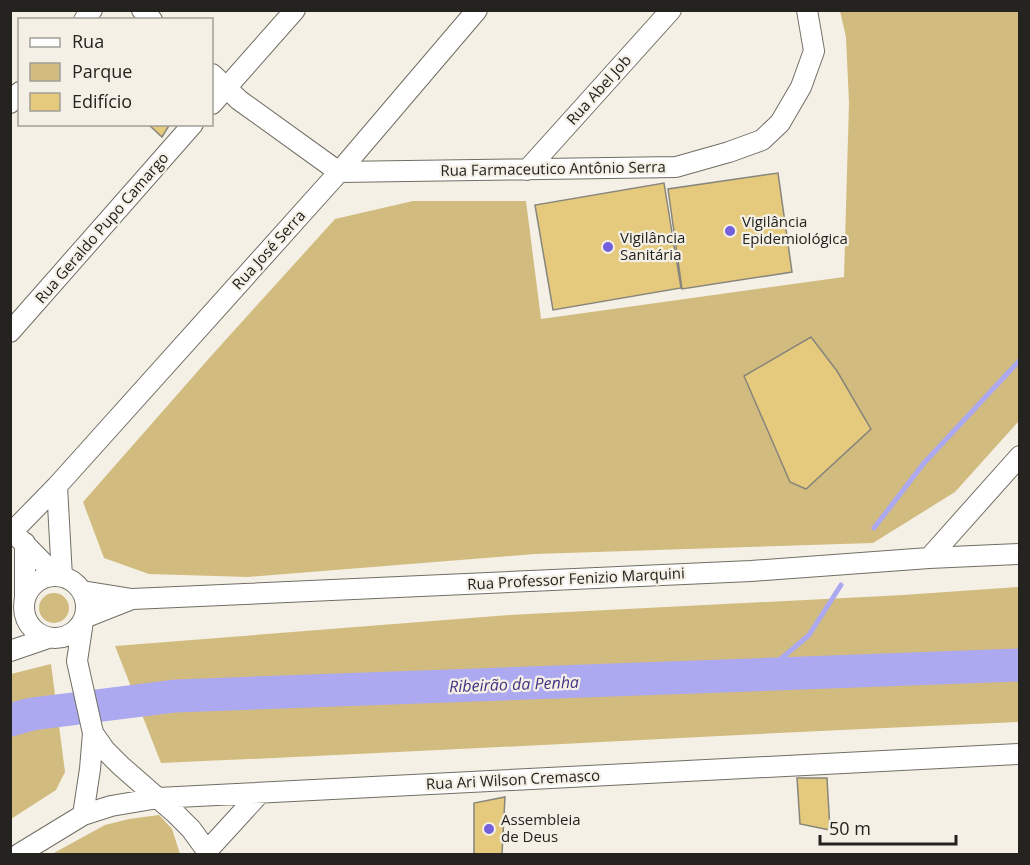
<svg xmlns="http://www.w3.org/2000/svg" width="1030" height="865" font-family="'Open Sans',sans-serif">
	<rect width="100%" height="100%" fill="#f4f0e5"/>
	<!-- green -->
	<path fill="#d1bb7f" d="M840,11H1019V421L955,492L873,543L535,554L248,577L149,574L104,558L83,502L212,355L335,219L413,201H526L541,319L844,277L849,103L846,37Z
		M1019,587V722C733,734 447,751 161,763L115,646L509,615L903,595Z
		M39 608a15 15 0 1 1 30 0a15 15 0 1 1-30 0Z
		M51,664L65,772L56,790L11,819V674Z
		M159,815L172,829L180,854H52L105,825L129,819Z"/>
	<g fill="none" stroke-linecap="round" stroke-linejoin="round">
		<!-- stream -->
		<path stroke="#ada9f1" stroke-width="5" d="M874,528L924,463L1020,360
			M763,674L809,635L841,585"/>
		<!-- river -->
		<path stroke="#ada9f1" stroke-width="33" d="M10,720L32,714L175,696L1020,665"/>
	</g>
	<!-- building -->
	<path fill="#e5ca7d" stroke="#88857c" stroke-width="1.5" d="M148,124H170L162,137Z
		M778,173L792,272L682,289L668,189Z
		M664,183L681,288L553,310L535,205Z
		M811,337L837,371L871,429L806,489L790,482L744,376Z
		M797,778H827L830,830L800,824Z
		M505,797L502,854H474V803Z"/>
	<g fill="none" stroke-linecap="round" stroke-linejoin="round">
		<!-- minor casing -->
		<g stroke="#716e65" stroke-width="22">
			<path id="minor" d="M142,10L152,20
				M84,20L92,10
				M212,74L239,100L339,172L676,167L729,152L762,140L780,123L801,87L814,51L807,10
				M10,103L20,92
				M212,104L295,10
				M527,170L671,10
				M10,332L193,124
				M57,486L62,577
				M10,529L56,576
				M13,531L57,486L339,172L477,10
				M25,543V598
				M929,558L1020,456
				M24 607a31 31 0 1 1 62 0a31 31 0 1 1-62 0Z
				M82,591L132,599L751,571L929,558L1020,554
				M84,618L132,599
				M83,621L77,661L93,733L90,769L83,815
				M10,651L48,638
				M93,733L105,750L121,766L176,814L191,829L207,851
				M19,854L83,815L111,806L158,798L1020,754
				M207,854V851L260,793"/>
		</g>
		<!-- minor -->
		<use href="#minor" stroke="#fff" stroke-width="20"/>
	</g>
	<!-- markers -->
	<g fill="#7360da" stroke="#f4f0e5" stroke-width="2">
		<circle cx="730" cy="231" r="6"/>
		<circle cx="608" cy="247" r="6"/>
		<circle cx="489" cy="829" r="6"/>
	</g>
	<g text-anchor="middle" stroke-width="4.5" stroke-linejoin="round" paint-order="stroke">
		<!-- street labels -->
		<g font-size="15" fill="#24231f" stroke="#f4f0e5">
			<text transform="translate(599 90) rotate(-48)" y="5">Rua Abel Job</text>
			<text transform="translate(553 169) rotate(-1)" y="5">Rua Farmaceutico Antônio Serra</text>
			<text transform="translate(102 228) rotate(-49)" y="5">Rua Geraldo Pupo Camargo</text>
			<text transform="translate(269 250) rotate(-48)" y="5">Rua José Serra</text>
			<text transform="translate(576 579) rotate(-3)" y="5">Rua Professor Fenizio Marquini</text>
			<text transform="translate(513 780) rotate(-3)" y="5">Rua Ari Wilson Cremasco</text>
		</g>
		<!-- poi labels -->
		<g font-size="15" fill="#24231f" stroke="#f4f0e5" text-anchor="start">
			<text x="742" y="227">Vigilância<tspan x="742" dy="17">Epidemiológica</tspan></text>
			<text x="620" y="243">Vigilância<tspan x="620" dy="17">Sanitária</tspan></text>
			<text x="501" y="825">Assembleia<tspan x="501" dy="17">de Deus</tspan></text>
		</g>
		<!-- water labels -->
		<g font-size="16" font-style="italic" fill="#423385" stroke="#f4f0e5">
			<text transform="translate(514 684) rotate(-2)" y="6">Ribeirão da Penha</text>
		</g>
	</g>
	<!-- border -->
	<rect width="1030" height="865" fill="none" stroke="#24231f" stroke-width="24"/>
	<!-- legend -->
	<rect x="18" y="18" width="195" height="108" fill="#f4f0e5" stroke="#a19e96" stroke-width="1.5"/>
	<rect x="30" y="38" width="30" height="9" fill="#ffffff" stroke="#a19e96" stroke-width="1.5"/>
	<text x="72" y="48" font-size="18" fill="#24231f">Rua</text>
	<rect x="30" y="63" width="30" height="18" fill="#d1bb7f" stroke="#a19e96" stroke-width="1.5"/>
	<text x="72" y="78" font-size="18" fill="#24231f">Parque</text>
	<rect x="30" y="93" width="30" height="18" fill="#e5ca7d" stroke="#a19e96" stroke-width="1.5"/>
	<text x="72" y="108" font-size="18" fill="#24231f">Edifício</text>
	<!-- scale -->
	<path d="M820 835v9h136v-9" fill="none" stroke="#24231f" stroke-width="3"/>
	<text x="829" y="835" font-size="18" fill="#24231f" stroke="#f4f0e5" stroke-width="4.5" paint-order="stroke">50 m</text>
</svg>
